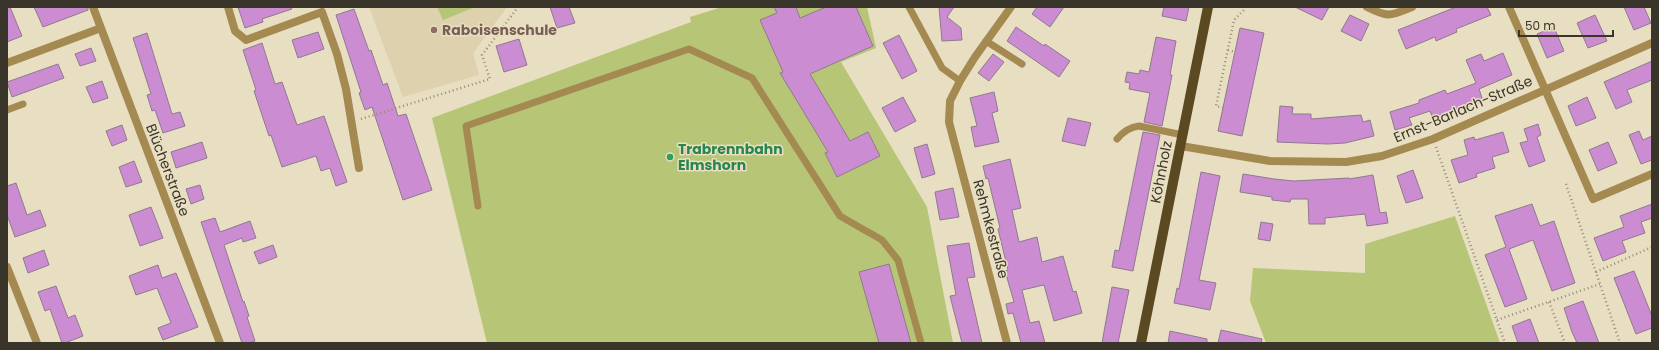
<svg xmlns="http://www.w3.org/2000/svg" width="1659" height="350" font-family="Poppins,sans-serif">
	<rect width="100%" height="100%" fill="#e8dec1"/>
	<!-- built -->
	<path fill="#ded1ae" d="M369,7H507L473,53L479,75L403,97Z"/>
	<!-- green -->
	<path fill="#b7c577" d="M437,7H475L443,20Z
		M722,7H867L876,48L841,62L927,207L953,343H487L432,118L691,22L690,17Z
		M1455,216L1500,343H1266L1250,301L1253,268L1365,273V244Z"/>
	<!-- building -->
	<path fill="#cc8cd1" stroke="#8e7a8f" d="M7,7H10L22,36L7,42Z
		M34,7H88V10L43,27Z
		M238,7H291L292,9L262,19L263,22L245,28Z
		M550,7H569L575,23L557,28Z
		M774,7H796L800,18L826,7H856L873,46L810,74L850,141L868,132L880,156L837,177L825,153L828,152L780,73L783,72L760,20L777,13Z
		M939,7H954L947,17L961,28L962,40L942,41Z
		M1037,7H1064L1050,27L1032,14Z
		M1164,7H1189L1186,21L1162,16Z
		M1295,7H1329L1322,20Z
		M1456,7H1487L1491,15L1456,29L1457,32L1436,41L1435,37L1406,49L1398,30Z
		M1624,7H1644L1651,23L1634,30Z
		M354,9L369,51L371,50L383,85L387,83L398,116L406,114L432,190L403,200L372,107L365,110L359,93L361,92L336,15Z
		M1350,15L1369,24L1361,41L1341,31Z
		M1595,15L1607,41L1588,48L1577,23Z
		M1016,27L1044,46L1045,44L1070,61L1059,77L1007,41Z
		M1554,27L1564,51L1547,58L1537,34Z
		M1240,28L1264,33L1242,136L1218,131Z
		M318,32L324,49L298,58L292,40Z
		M147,33L172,114L180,112L185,126L163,133L155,110L152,111L147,95L151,94L133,38Z
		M899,35L917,71L902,79L883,43Z
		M1156,37L1176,41L1170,75H1172L1162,126L1144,122L1150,93L1129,89L1130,83L1125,82L1127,72L1139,74L1140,70L1149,72Z
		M519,39L527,65L504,72L496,46Z
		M262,43L275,84L282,82L297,125L324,116L347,182L336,186L330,168L321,171L316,156L282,167L271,135L269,136L254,91L256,90L243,50Z
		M91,48L96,61L80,66L75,54Z
		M1503,53L1512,75L1479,89L1483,101L1433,119L1430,111L1409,118L1412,125L1395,130L1390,112L1419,103V100L1445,90L1447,94L1476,83L1466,60L1481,54L1484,61Z
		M993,54L1004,62L989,81L978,73Z
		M1652,61V80L1627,90L1632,102L1616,109L1604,82Z
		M58,64L64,78L12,97L7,82Z
		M102,81L108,98L93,103L86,87Z
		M994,92L998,111L992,113L999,142L975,147L971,127L977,126L970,98Z
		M903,97L916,121L895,132L882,108Z
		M1587,97L1596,118L1576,126L1568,106Z
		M1280,106L1293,107L1292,114H1311V119L1361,115L1363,122L1370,120L1374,136L1345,143L1328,144L1277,142Z
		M1068,118L1091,123L1085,146L1062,141Z
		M1538,124L1541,135L1537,137L1545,161L1529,167L1520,143L1528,141L1524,129Z
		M122,125L127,140L112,146L106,131Z
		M1639,131L1643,140L1652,136V160L1641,164L1629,135Z
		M1143,132L1160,135L1133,271L1112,267L1115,250L1119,251Z
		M1503,132L1509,152L1492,157L1495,168L1476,174L1477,177L1459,183L1451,160L1468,155L1464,140L1474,137L1475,140Z
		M202,142L207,158L176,168L171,152Z
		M1608,142L1617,163L1598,171L1589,150Z
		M927,144L935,174L922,178L914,148Z
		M1010,159L1021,208L1012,210L1019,242L1037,237L1042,262L1063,256L1073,292L1076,291L1082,313L1054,321L1044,285L1022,290L1030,323L1039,321L1045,343H1021L1013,313L1008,314L1006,304L1014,302L1005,271L1008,270L998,229L1000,228L988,178L986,179L983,166Z
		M134,161L142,182L126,187L119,167Z
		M1413,170L1423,198L1406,203L1397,176Z
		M1201,172L1220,176L1199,280L1216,283L1210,310L1174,303L1177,288L1179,289Z
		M1243,174L1274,179L1294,181L1349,178V179L1373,175L1380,213L1386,212L1388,223L1367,226L1365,214L1325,218V224H1309L1308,199H1291L1290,202L1272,200V197L1240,192Z
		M16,183L27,215L40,210L46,226L15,237L7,215V186Z
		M200,185L204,199L191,204L186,189Z
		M953,188L959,217L940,220L935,192Z
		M1532,204L1540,226L1554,221L1575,283L1552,291L1533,240L1509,249L1527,299L1505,307L1485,255L1506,247L1495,216Z
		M1652,204V218L1641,222L1645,233L1622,241L1626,252L1603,261L1594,238L1624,227L1620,216Z
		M151,207L163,238L140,246L129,215Z
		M215,218L220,232L250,221L256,238L243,242L242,238L224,245L243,302L244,301L249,316L247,317L255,341L249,343H242L201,222Z
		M1261,222L1273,224L1270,241L1258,239Z
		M969,243L975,277L967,278L982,343H962L950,296L956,295L947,246Z
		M273,245L277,257L259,264L254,252Z
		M44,250L49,265L28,273L23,258Z
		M889,264L911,343H879L859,272Z
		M158,265L162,278L176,273L198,327L163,340L158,328L171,323L157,288L136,295L129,276Z
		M1634,271L1652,316V328L1636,334L1614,278Z
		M56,286L68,318L75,315L83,336L65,343H62L50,309L45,311L38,292Z
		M1112,287L1129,290L1118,343H1102Z
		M1583,301L1589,317L1599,343H1577L1572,332L1564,308Z
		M1530,319L1539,343H1518L1512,326Z
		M1221,330L1262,339L1261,343H1218Z
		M1170,331L1207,339V343H1168Z"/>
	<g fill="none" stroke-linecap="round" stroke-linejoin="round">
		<!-- path -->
		<path stroke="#938c77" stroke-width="2.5" stroke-dasharray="1 3" stroke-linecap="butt" d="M1228,50L1235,52
			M1223,108L1216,106L1234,20L1244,10
			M361,119L490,79L482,55L518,7
			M1436,147L1505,343
			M1566,184L1620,343
			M1596,272L1652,247
			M1549,302L1565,343
			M1497,320L1600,284
			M1651,343H1652"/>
		<!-- service -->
		<path stroke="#a48951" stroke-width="7" d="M909,7L942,68L960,81
			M986,41L1022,64
			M7,110L23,104
			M1117,139C1122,133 1130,127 1139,126L1183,135
			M478,206L466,126L689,49L752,78L840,216L882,240L898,260L921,343"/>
		<!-- minor -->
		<path stroke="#a48951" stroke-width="8" d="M93,7L220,343
			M228,7L235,31L246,40L322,12L337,54L346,89L359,168
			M1367,7C1389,18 1390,16 1412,7
			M1509,7L1593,199L1652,174
			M7,63L101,28
			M1181,146L1270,161L1346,162L1382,156L1433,139L1652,43
			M7,267L37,343
			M1007,343L949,122L950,101L960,81L975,57L1011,7"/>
		<!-- primary -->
		<path stroke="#5b4921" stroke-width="10" d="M1141,343L1208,7"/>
	</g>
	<!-- markers -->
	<circle fill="#8d6e63" stroke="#e8dec1" stroke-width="1.5" cx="434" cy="30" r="4"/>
	<circle fill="#2e9e5b" stroke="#e8dec1" stroke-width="1.5" cx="670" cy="157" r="4"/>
	<g text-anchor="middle" stroke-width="3" stroke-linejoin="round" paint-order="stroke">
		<!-- education labels -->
		<g font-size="14" font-weight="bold" fill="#785e54" stroke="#e8dec1" text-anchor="start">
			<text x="442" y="35">Raboisenschule</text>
		</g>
		<!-- street labels -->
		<g font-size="14" fill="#39352a" stroke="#e8dec1">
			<text transform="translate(1463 109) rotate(-23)" y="5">Ernst-Barlach-Straße</text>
			<text transform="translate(168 170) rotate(69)" y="5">Blücherstraße</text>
			<text transform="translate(1161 172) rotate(-79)" y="5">Köhnholz</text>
			<text transform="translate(991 229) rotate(75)" y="5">Rehmkestraße</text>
		</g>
		<!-- leisure labels -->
		<g font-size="14" font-weight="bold" fill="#27864d" stroke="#e8dec1" text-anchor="start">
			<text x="678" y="154">Trabrennbahn<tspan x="678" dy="16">Elmshorn</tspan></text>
		</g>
	</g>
	<!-- border -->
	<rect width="1659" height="350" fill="none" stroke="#39352a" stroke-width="16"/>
	<!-- scale -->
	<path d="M1519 30v6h94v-6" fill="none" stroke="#39352a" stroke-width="2"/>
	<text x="1525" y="30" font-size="12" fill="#39352a" stroke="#e8dec1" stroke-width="3" paint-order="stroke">50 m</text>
</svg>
